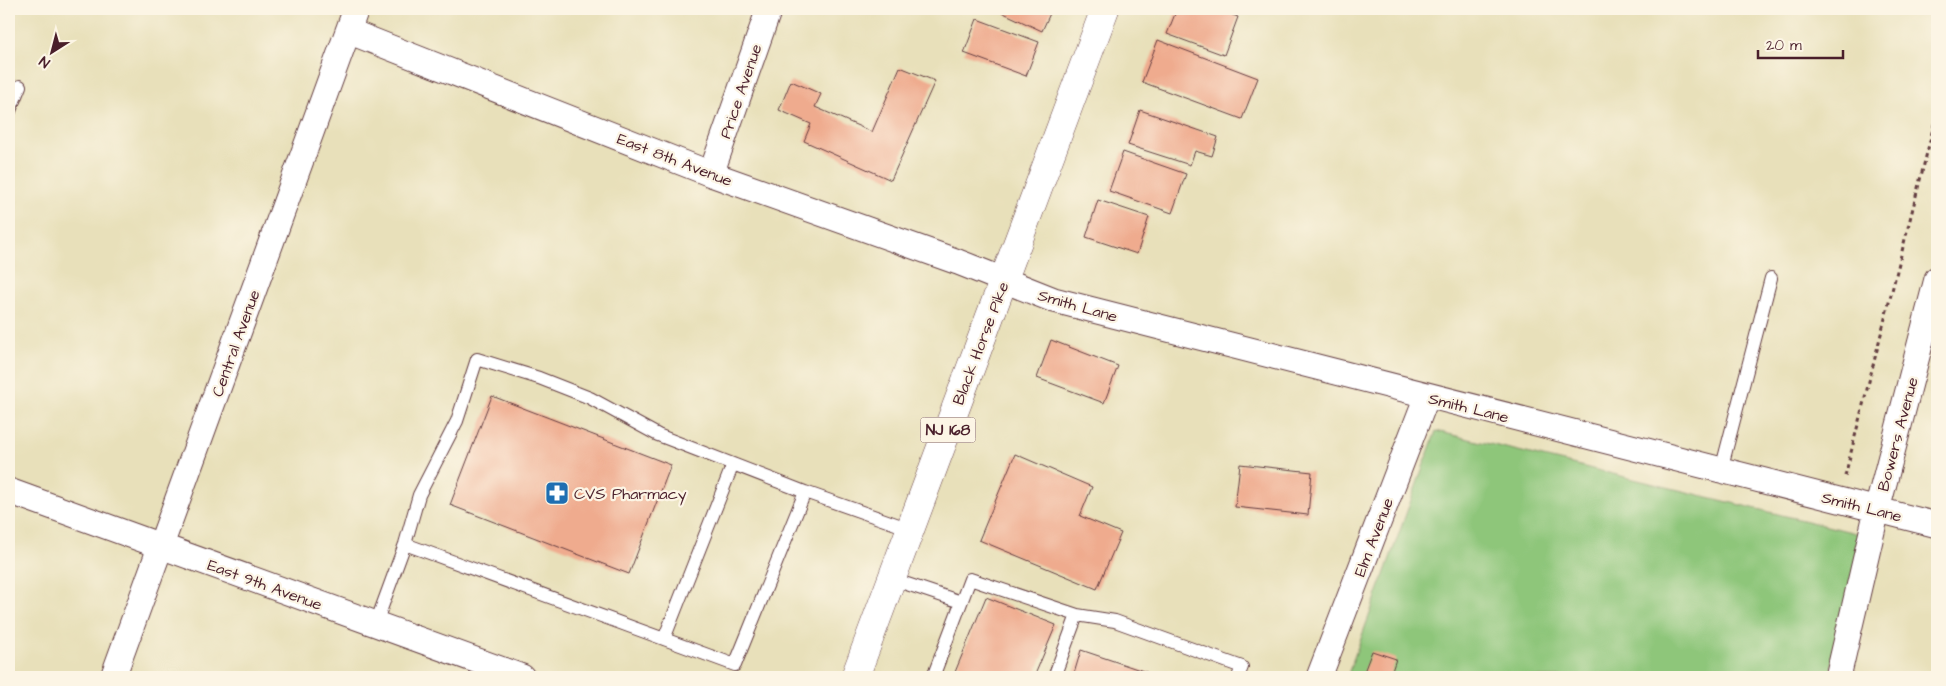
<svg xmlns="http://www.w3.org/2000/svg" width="1946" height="686" font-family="'Architects Daughter',sans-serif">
	<rect width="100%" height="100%" fill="#fcf5e5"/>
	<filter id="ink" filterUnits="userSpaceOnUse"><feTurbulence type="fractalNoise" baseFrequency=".02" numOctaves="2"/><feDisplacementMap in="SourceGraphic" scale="10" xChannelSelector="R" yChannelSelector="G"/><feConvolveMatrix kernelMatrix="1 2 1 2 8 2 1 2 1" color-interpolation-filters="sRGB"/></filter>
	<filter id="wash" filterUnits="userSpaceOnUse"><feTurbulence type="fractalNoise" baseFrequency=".0096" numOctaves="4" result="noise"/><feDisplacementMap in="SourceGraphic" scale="20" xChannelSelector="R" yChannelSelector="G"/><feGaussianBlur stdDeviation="1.12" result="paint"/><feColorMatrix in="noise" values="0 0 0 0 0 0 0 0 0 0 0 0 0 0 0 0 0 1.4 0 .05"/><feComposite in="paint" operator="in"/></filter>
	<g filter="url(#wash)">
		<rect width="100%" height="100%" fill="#e8e0ba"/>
		<!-- green -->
		<path fill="#8ec67a" stroke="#6c7252" d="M1436,431L1864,535L1829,677H1347Z"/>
		<g id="blocks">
			<!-- building -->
			<path fill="#efab8e" d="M995,9H1052L1042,31Z
				M1177,9H1217L1238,17L1224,55L1167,34Z
				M977,19L1039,42L1026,76L964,53Z
				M1158,40L1258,78L1242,119L1142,82Z
				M900,67L935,81L891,180L804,141L811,124L779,110L791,81L821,94L815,107L872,132Z
				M1140,110L1218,137L1212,156L1195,151L1190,165L1128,145Z
				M1123,152L1186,174L1172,213L1109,191Z
				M1098,200L1149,217L1137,254L1086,237Z
				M1051,340L1118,366L1104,403L1037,378Z
				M492,396L671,465L629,574L450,505Z
				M1015,454L1092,487L1080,516L1121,533L1097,589L979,540Z
				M1240,464L1312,472L1308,515L1235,507Z
				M986,597L1056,625L1034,677H953Z
				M1081,650L1161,677H1073Z
				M1372,651L1396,659L1390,677H1362Z"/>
		</g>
	</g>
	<g filter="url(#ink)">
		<use href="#blocks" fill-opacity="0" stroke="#623c40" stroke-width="1"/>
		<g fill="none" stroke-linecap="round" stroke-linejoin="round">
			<!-- lane casing -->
			<g stroke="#623c40" stroke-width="14">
				<path id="lane" d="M9,113L20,86
					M1721,470L1771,278
					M405,544L735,665L805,492
					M892,579L961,602
					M376,623L405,544L419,495L457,421L477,359L539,378L590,398L658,435L805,492L910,529
					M664,639L733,464
					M933,677L970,579L1077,615L1115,621L1242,667L1238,677
					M1054,677L1077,615"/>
			</g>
			<!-- street casing -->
			<g stroke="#623c40" stroke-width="27">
				<path id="street" d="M348,31L711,174L958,262L1054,300L1937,525
					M711,174L769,9
					M9,491L522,677
					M113,677L356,9
					M1319,677L1427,396
					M1838,677L1877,510L1937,279"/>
			</g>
			<!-- primary casing -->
			<g stroke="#623c40" stroke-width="29">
				<path id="primary" d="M855,677L1105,9"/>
			</g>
			<!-- path -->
			<path stroke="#623c40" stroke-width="3" stroke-dasharray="4 4" stroke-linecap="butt" d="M1845,476L1937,113"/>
			<!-- lane -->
			<use href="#lane" stroke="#fff" stroke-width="12"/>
			<!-- street -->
			<use href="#street" stroke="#fff" stroke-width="25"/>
			<!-- primary -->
			<use href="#primary" stroke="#fff" stroke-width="28"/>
		</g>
	</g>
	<!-- icons -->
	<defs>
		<g id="pharmacy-square" transform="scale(1.25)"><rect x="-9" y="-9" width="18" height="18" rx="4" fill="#1f6fb2" stroke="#fcf5e5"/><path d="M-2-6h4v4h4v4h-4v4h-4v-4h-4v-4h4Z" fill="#fff"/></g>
	</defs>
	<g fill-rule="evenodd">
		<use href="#pharmacy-square" x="557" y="493"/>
	</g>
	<g text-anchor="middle" stroke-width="4.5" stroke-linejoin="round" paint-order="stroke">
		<!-- shield labels -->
		<rect fill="#fcf5e5" stroke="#7f5f63" stroke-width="1" x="920.5" y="417.5" width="55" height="25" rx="4"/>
		<g font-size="15" font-weight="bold" fill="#4a1f2b">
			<text x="948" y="435">NJ 168</text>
		</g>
		<!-- street labels -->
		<g font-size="16" fill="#4a1f2b" stroke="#fcf5e5">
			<text transform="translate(740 91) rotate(-71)" y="6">Price Avenue</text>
			<text transform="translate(675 159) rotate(21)" y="6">East 8th Avenue</text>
			<text transform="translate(1078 305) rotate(16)" y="6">Smith Lane</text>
			<text transform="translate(235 343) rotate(-70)" y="6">Central Avenue</text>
			<text transform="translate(980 343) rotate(-69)" y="6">Black Horse Pike</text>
			<text transform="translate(1469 407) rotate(14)" y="6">Smith Lane</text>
			<text transform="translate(1897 434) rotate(-75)" y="6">Bowers Avenue</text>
			<text transform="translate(1862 506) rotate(14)" y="6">Smith Lane</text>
			<text transform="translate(1373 537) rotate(-69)" y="6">Elm Avenue</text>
			<text transform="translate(265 584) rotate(20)" y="6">East 9th Avenue</text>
		</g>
		<!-- poi labels -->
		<g font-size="16" fill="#4a1f2b" stroke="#fcf5e5" text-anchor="start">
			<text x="574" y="499">CVS Pharmacy</text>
		</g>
	</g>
	<!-- margin -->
	<rect width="1946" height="686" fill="none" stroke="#fcf5e5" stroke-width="30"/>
	<!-- north arrow -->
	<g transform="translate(52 52) rotate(216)" stroke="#fcf5e5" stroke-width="4" paint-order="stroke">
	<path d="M0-4L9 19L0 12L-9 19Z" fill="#4a1f2b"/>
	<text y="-8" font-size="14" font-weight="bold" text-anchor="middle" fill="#4a1f2b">N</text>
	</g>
	<!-- scale -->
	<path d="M1758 50v8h85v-8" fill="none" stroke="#4a1f2b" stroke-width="2.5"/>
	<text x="1766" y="50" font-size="15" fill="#4a1f2b" stroke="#fcf5e5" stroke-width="4" paint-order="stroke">20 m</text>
</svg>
